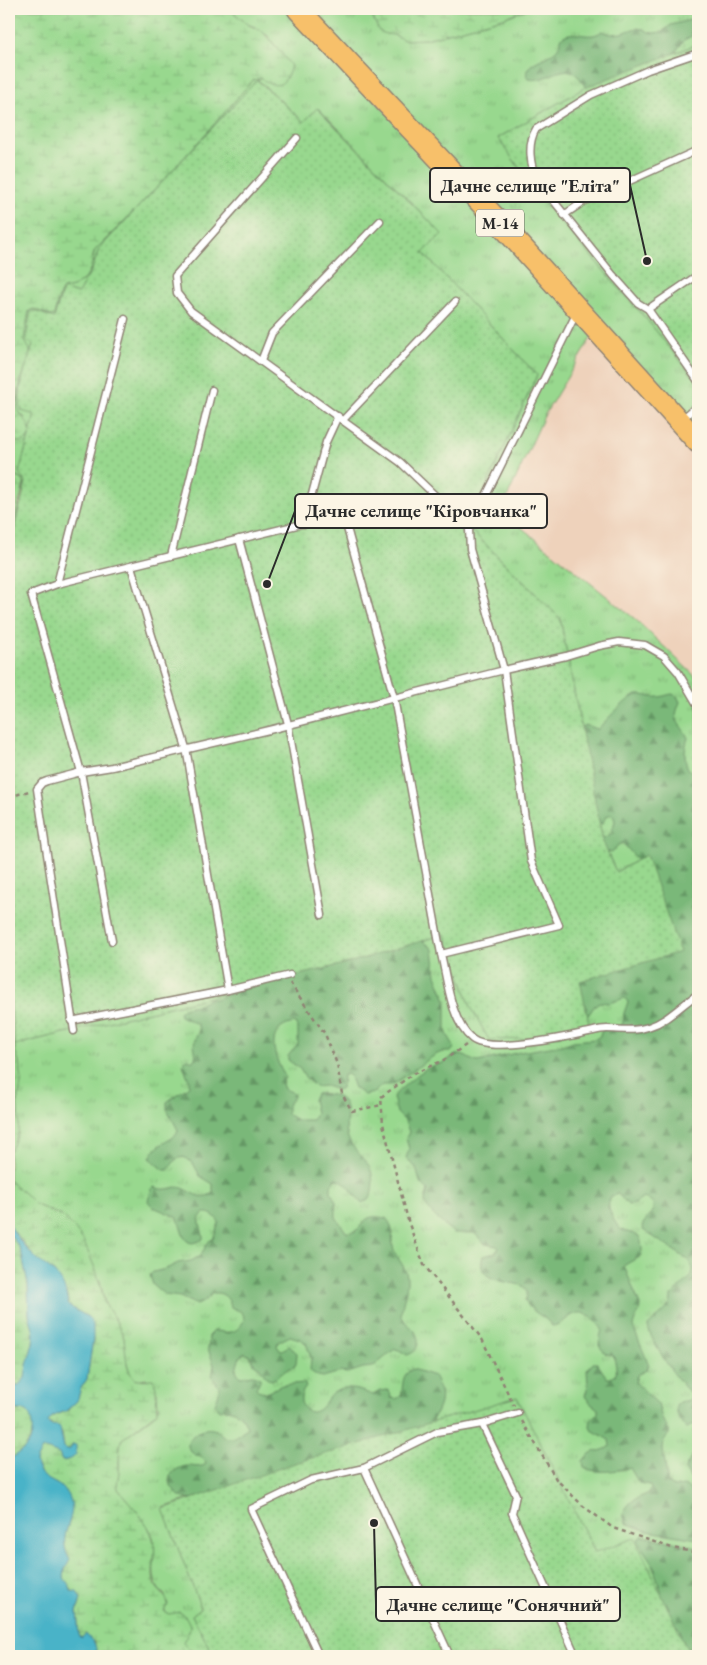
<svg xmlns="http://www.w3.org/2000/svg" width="707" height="1665" font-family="'EB Garamond',serif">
<defs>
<pattern id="grass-tufts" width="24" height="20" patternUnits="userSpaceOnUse" patternTransform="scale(1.25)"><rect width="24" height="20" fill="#98d88e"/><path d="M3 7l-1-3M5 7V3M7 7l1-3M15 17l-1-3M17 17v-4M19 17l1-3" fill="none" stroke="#83ba7b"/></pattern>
<pattern id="forest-firs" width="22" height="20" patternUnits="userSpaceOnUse" patternTransform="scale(1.25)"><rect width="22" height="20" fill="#7ab879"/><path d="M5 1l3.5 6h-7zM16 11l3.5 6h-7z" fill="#649663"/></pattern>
<pattern id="wetland-marsh" width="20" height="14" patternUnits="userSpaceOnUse" patternTransform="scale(1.25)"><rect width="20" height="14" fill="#98d88e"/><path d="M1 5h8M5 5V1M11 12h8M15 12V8" fill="none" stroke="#83ba7b"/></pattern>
<pattern id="garden-dots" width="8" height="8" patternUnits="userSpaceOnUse" patternTransform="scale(1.25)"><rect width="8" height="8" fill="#98d88e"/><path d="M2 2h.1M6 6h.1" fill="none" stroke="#83ba7b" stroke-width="1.8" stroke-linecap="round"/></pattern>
</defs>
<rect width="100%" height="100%" fill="#fcf5e5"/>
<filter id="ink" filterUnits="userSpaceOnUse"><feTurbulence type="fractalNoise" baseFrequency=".02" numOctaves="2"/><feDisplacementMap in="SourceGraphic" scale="10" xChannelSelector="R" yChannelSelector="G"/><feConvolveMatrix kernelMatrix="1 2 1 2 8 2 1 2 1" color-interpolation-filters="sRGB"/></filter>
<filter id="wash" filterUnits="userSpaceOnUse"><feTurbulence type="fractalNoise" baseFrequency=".0096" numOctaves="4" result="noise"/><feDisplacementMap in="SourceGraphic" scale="20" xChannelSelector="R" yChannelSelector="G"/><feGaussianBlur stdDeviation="1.12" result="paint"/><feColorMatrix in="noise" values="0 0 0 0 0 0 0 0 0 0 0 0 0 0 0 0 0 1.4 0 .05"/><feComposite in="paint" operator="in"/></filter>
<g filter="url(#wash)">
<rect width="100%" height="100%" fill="#f3dbbc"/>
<polygon fill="#eed2bb" points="593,335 698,451 698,679 635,619 501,511 545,414"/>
<g fill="url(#grass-tufts)" stroke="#62825c">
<path d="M215 9H290L593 335 545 414 501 511 635 619 698 679V1645L687 1650 595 1553 516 1398 295 1463 163 1508 201 1608 192 1615 214 1656H196L183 1642 169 1614 165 1613V1595C145 1581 159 1557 153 1537 148 1522 128 1502 118 1489 116 1482 119 1476 119 1469 119 1459 119 1451 121 1440L153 1416 158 1407 157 1392 146 1378 136 1380 130 1373 125 1357 124 1338 116 1321 105 1304 100 1281 62 1216 36 1205 24 1193 9 1181V1153L18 1134V1112L15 1047 9 1032V988L15 1045 348 963 445 934 471 1007 580 981 646 855 616 872 603 842 560 618 468 527 537 375 423 253 442 234 318 108 304 122 258 80 99 249 93 267 78 294 63 290 54 318 31 311 33 345 22 382 35 415 19 473 26 482 9 550C9 543 9 537 11 530 14 515 28 495 23 480L9 474V441L11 440 25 418 18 411V402L26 342 24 339 29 311 34 309 51 316 54 315 60 294 63 289 70 288 83 281 90 270 95 250 118 228 207 132 253 80 262 78 290 66 268 36 255 27 247 24 233 12H224Z"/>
<polygon points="307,9 369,9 379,31 386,34 395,35 404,40 426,39 503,18 527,9 698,9 698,44 586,87 498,138 542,200 648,321 698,382 698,430"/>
</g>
<g fill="url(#forest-firs)" stroke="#527252">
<path d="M694 19 698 20V26L694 35 684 40 677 50 668 58 586 89C568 51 553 84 528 79 518 58 562 61 561 38 573 27 589 42 602 31L611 34 622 33 636 28 644 29 649 32 654 33 662 32 671 25Z"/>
<path d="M672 694 677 696 680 702C671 723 680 721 688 738 684 750 684 758 688 769L693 772 698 770V1422L687 1428C680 1425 676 1413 676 1406L679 1402 690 1400 692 1395C680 1384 650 1342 648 1326 657 1316 672 1310 671 1296L692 1276 693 1268 687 1259 643 1230 642 1226C647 1216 665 1203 643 1198L635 1204 628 1205 617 1193 611 1197 608 1206C611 1214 616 1228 624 1231 630 1233 634 1233 640 1237 646 1262 638 1255 624 1266L640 1305C640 1313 634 1319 633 1327L649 1365 646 1370 637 1375 635 1382 658 1404 662 1419 669 1431V1434L664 1440 663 1450 668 1484 674 1487 686 1486C704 1501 698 1518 698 1539L647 1531 626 1523 623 1514C630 1499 636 1499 649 1493L651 1488 649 1485 639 1483 630 1468C616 1470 597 1475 584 1467L583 1461C594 1446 599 1455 610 1446L609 1440 592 1430 590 1426 591 1420 598 1413V1409L590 1403 585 1396 588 1385 587 1370 593 1363H597L607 1378H611L616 1374C617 1369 615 1359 612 1355L606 1354 599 1346C600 1325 608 1333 590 1317 575 1304 566 1325 552 1326 545 1315 530 1313 525 1300 529 1294 527 1289 521 1285 504 1281 475 1281 483 1256L495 1253 499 1248 497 1246 485 1244 474 1233H454C447 1228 426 1210 425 1202 425 1198 427 1194 428 1190L420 1182 416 1168 406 1158 409 1149 406 1138 409 1132 405 1121 397 1113 393 1097C395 1093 421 1071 426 1069 432 1065 439 1065 445 1062 450 1059 454 1054 459 1055 466 1055 471 1061 478 1062L520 1052 562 1045 573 1041 595 1039 599 1037 603 1028 620 1027C625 1021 623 1019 624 1013 625 1009 627 1006 628 1002L625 998 609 1003 600 1002 596 1004 584 1021 581 1031 522 1042 523 1036 565 1010 641 864 623 843 619 844 612 852 604 851 601 839 611 834 615 821 613 815C606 814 605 818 603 823L597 824 580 729 584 725 598 729C605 721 628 697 637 695 643 694 648 697 653 697 660 698 666 695 672 694Z"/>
<path d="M419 938 431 947 433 950 436 975 446 1000V1030C447 1037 453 1041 454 1048L451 1052H442L435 1055 392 1085H382L374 1093 364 1095 354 1088 350 1077 347 1074 343 1075 342 1087 338 1090 325 1086 315 1087 304 1076 300 1069 288 1060V1056L298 1044V1028L295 1023C269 1027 271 1047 280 1067 281 1071 284 1073 285 1077L282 1084 284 1089C289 1091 293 1091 294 1097L287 1105V1114L297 1120H312L316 1113 313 1100 316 1094C325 1093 336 1094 342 1100 351 1109 343 1125 348 1138 353 1150 363 1156 369 1166 374 1175 374 1191 369 1200L361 1203C354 1195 347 1179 335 1179L331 1185V1192L336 1202V1217L346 1232C362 1235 360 1218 373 1217 377 1216 382 1218 386 1218 395 1228 391 1236 393 1247 395 1257 403 1263 406 1272 410 1286 402 1301 401 1315 403 1318 405 1322 408 1325 410 1328 412 1327 414 1330 421 1340 419 1352 407 1355L399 1350 395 1349 373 1367 363 1368 348 1373 340 1372 323 1377 318 1376 310 1371 311 1358 306 1343 300 1339 290 1336 278 1342 277 1346 279 1349 282 1350 289 1346 297 1353 296 1364 294 1367 289 1368 276 1378 271 1380 265 1376 260 1368 254 1364 250 1356 245 1353 240 1356 236 1370 240 1377C248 1377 252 1372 260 1378V1381L256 1388 258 1390 266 1393 282 1385 304 1383 306 1387C304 1390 301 1393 301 1398 300 1405 307 1415 316 1411 321 1409 326 1401 329 1397 341 1383 359 1390 373 1395L380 1391 387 1390 390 1392 391 1398 396 1399 401 1396C404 1385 400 1375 413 1369L434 1376C446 1399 440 1406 429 1426L199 1498C180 1500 179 1498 169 1482L170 1475C188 1458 194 1472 206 1464 204 1455 193 1457 189 1449 187 1445 188 1441 191 1438 196 1431 207 1426 216 1430 224 1434 221 1439 233 1438L247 1428C243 1414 233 1407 219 1410L215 1404C220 1390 222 1390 212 1377L214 1365 208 1349 209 1336 214 1331C219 1331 226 1333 231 1332 238 1331 248 1320 242 1313 240 1310 235 1310 231 1307 229 1298 224 1292 213 1293L203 1302 197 1305 180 1297 165 1295 153 1285 150 1275 153 1272 166 1269 178 1263 191 1261 200 1256 209 1241 213 1239 219 1223C217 1217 210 1212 204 1213L199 1218 203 1236V1239C182 1252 183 1229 177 1217L153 1207 148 1201 151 1190 154 1187C158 1188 162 1190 166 1189 171 1189 174 1187 178 1187 193 1189 196 1203 213 1193V1184L200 1176 193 1163 184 1157 176 1159 168 1170H164L150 1158C158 1140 173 1143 178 1130L167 1109V1102L189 1086V1080L183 1065 184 1061 188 1059 193 1061C199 1054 192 1048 195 1040 197 1032 201 1032 197 1024L180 1016 179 1012C187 1003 199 1008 208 999H215L294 973Z"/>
<path d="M692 1456 698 1458V1490C694 1482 687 1476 685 1468Z"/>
<path d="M643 1536 698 1547V1646L685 1653 678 1638 681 1635C682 1628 676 1625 670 1623L661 1606V1590L651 1561 638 1542 639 1538Z"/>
</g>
<g fill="url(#wetland-marsh)" stroke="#62825c">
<path d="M9 9H215L223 12H233L247 24 262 31 280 51 291 66C288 75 284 88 272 84 268 83 265 82 262 78L253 80C203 137 153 194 99 246 93 251 93 256 92 263 89 278 77 288 63 289L60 294 54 315 51 316 34 309 29 311 24 339 30 350V355C25 371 15 391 18 408 20 418 34 424 29 436 25 445 16 441 9 441Z"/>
<polygon points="369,9 527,9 503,18 426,39 404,40 395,35 386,34 379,31"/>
<polygon points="9,474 23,480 24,484 9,541"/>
<polygon points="9,1032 19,1062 22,1080 17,1104 19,1121 18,1134 9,1153"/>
<path d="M9 1181 24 1193 36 1205 62 1216 75 1229 83 1240 97 1273 105 1304 116 1321 124 1338 127 1364 130 1373 136 1380 153 1379 156 1387 157 1412 121 1440C119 1451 119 1459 119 1469 119 1477 116 1482 118 1489 130 1504 152 1525 154 1544 156 1556 151 1571 154 1582 157 1592 167 1594 168 1605L164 1610 165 1612 169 1614 180 1612 186 1617 191 1627 183 1642 196 1656H95V1643L90 1640 86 1634 81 1638 79 1635 77 1612 80 1603C74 1594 69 1587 64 1578L65 1570 69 1561 63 1540 70 1520 57 1484C45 1480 38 1473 36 1461L41 1449H46L60 1454V1457L66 1461 72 1445 70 1449 66 1450 64 1447 62 1433 48 1422 53 1416 67 1411 77 1401 81 1388 87 1379 93 1339 88 1317 69 1306 66 1292 54 1272 37 1260 11 1228 9 1222Z"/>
<polygon points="9,1233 19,1247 22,1255 28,1284 29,1314 34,1333 33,1343 27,1365 25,1378 18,1386 9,1385"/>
<path d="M20 1410C39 1412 34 1436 25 1448 21 1453 14 1456 9 1459V1411Z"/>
</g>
<g fill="url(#garden-dots)" stroke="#62825c">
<polygon points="698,44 698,382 648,321 542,200 498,138 586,87"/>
<path d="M257 80 304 122 317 108 442 234 423 253 537 375 468 527 560 618 603 842 616 872 646 855 680 952 580 981 590 1027 528 1039 489 1040 471 1007 445 934 348 963 15 1045 9 988V550L26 482 19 473 35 415 22 411C15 391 27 365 33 345L26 340 31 310 54 318 63 289 78 294 93 267 99 249Z"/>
<polygon points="517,1397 595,1552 635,1538 687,1649 698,1645 698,1656 214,1656 192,1615 201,1608 163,1509 295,1463"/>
</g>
<path fill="#49b3c8" stroke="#3a6f7a" d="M9 1222C14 1235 26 1249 37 1259 45 1266 54 1270 60 1280 66 1287 66 1297 69 1306L88 1317 93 1325V1339L88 1372 87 1379 81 1388 77 1401 66 1411 53 1416 48 1422 50 1425 59 1426 60 1428 64 1447 66 1450 70 1449 73 1444 76 1445V1455L71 1459 62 1461 59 1454 46 1449H42L36 1461C38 1483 62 1480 69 1496 80 1519 54 1533 70 1560L65 1569 64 1578 70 1586 71 1591 77 1592 81 1599 77 1612 79 1635 81 1638 86 1634C92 1641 99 1646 95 1656H9V1459C14 1456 21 1453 25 1448 31 1441 33 1435 32 1426 31 1410 24 1408 9 1411V1385L18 1386 25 1378 27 1365 33 1343 34 1333 29 1314 28 1284 22 1255 19 1247 9 1233Z"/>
</g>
<g filter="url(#ink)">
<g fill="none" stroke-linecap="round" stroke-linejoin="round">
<g stroke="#8f8374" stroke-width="9">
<g id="service">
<path d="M698 53 648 70 591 95 536 129C527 144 530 165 537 180L613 275 638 303 648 309 698 381"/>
<polyline points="297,138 175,276 177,293 191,311 400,462 443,503 471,526"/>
<polyline points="564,215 583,202 698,150"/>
<polyline points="648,309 698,275"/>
<path d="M577 312 469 530 470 549 504 670 531 861 559 925 441 954C447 979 451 1022 472 1039 489 1053 562 1038 584 1033 591 1032 599 1029 607 1029 621 1029 634 1032 648 1027 668 1021 681 1005 698 994"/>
<polyline points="261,361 272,333 380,221"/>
<polyline points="343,420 455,302"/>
<polyline points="681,420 698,405"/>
<polyline points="304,524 326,442 338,416"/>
<polyline points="239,539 288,724 322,915"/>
<polyline points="171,556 212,390"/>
<polyline points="131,566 186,748 228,990"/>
<polyline points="57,584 125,319"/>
<polyline points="112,941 81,772 31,594 57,584 330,517 340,518 347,528 394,698 441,954"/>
<polyline points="71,1021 228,990 290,975"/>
<polyline points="74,1031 37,789 42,783 47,781 81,772 112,767 273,729 504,670 566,656 599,646 619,642 645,645 664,656 678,672 698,706"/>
<polyline points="482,1424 516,1495 512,1513 576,1656"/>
<polyline points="364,1468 450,1656"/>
<polyline points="319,1656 251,1509 311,1480 364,1468 437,1432 482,1424 518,1413"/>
<polyline points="695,1656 698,1655"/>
</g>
</g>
<g stroke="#8f8374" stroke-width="24">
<polyline id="trunk" points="298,9 500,223 698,442"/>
</g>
<g stroke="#8f8374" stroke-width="2.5" stroke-dasharray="4 4" stroke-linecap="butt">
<polyline points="9,797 29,791"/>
<polyline points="290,983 325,1034 337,1064 342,1094 352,1111 382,1105"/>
<polyline points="466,1045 444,1060 413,1074 381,1097 383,1124 409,1224 424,1265 482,1339 514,1406"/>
<polyline points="522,1421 556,1479 583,1506 613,1528 672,1548 698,1553"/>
</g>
<use href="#service" stroke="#fff" stroke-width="6"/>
<use href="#trunk" stroke="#f7c06b" stroke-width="21"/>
</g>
</g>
<g text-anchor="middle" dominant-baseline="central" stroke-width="4" stroke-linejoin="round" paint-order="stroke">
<rect fill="#fcf5e5" stroke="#6a6863" stroke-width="1" x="476" y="209.5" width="48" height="27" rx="4"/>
<g font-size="16" font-weight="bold" fill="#2b2b2b">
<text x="500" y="223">М-14</text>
</g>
</g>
<path fill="none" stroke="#2b2b2b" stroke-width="2" d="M647 261L630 185M267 584L295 511M374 1523L376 1604"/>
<g fill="#2b2b2b" stroke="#fcf5e5" stroke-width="2">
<circle cx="647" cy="261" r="5"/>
<circle cx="267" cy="584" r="5"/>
<circle cx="374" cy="1523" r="5"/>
</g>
<g fill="#fcf5e5" stroke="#2b2b2b" stroke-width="2">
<rect x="430" y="168" width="200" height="34" rx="5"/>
<rect x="295" y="494" width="252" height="34" rx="5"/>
<rect x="376" y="1587" width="244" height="34" rx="5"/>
</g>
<g font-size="19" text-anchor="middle" font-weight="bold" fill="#2b2b2b">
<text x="530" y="192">Дачне селище "Еліта"</text>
<text x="421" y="517">Дачне селище "Кіровчанка"</text>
<text x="498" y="1611">Дачне селище "Сонячний"</text>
</g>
<rect width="707" height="1665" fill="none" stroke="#fcf5e5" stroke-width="30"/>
</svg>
